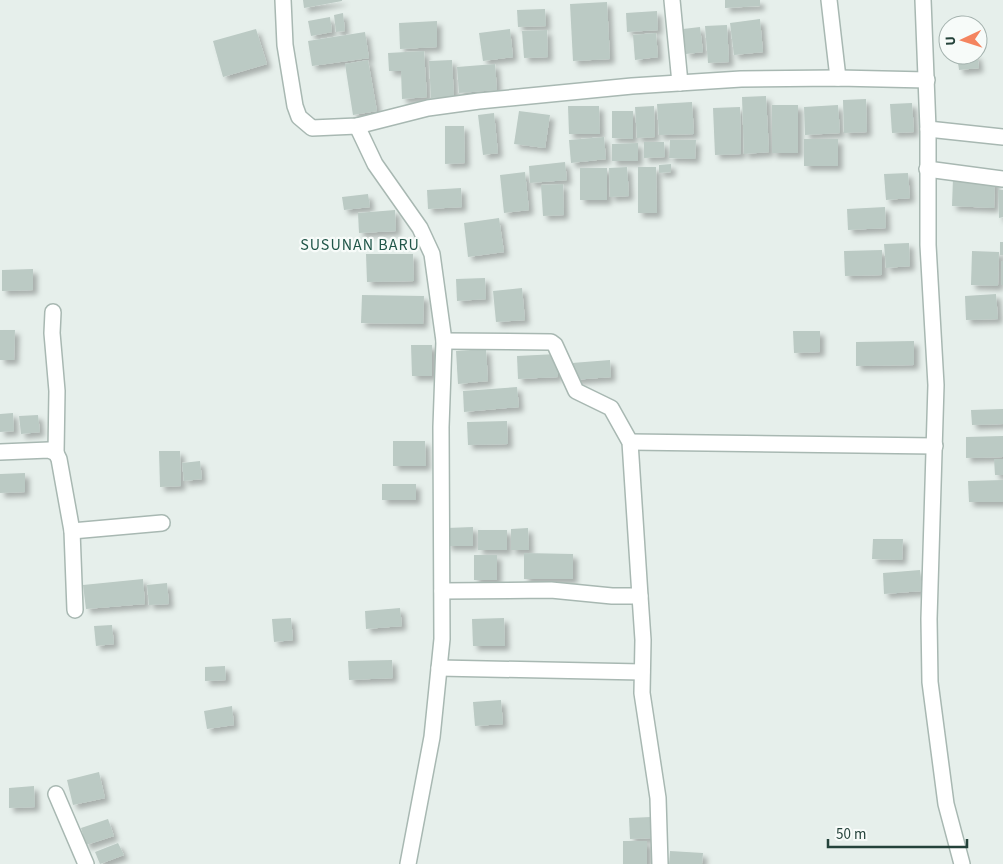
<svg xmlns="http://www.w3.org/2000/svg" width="1003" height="864" font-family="'Source Sans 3',sans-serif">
<defs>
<filter id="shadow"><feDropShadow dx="4.5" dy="4.5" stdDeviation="2.5" flood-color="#0004"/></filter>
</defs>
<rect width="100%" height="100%" fill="#e6efeb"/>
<g fill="#bbcac4" filter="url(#shadow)">
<polygon points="303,0 342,0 342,1 304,8"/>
<polygon points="725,0 760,0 760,6 725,8"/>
<polygon points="607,2 610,59 573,61 570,4"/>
<polygon points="545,9 546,26 518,27 517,10"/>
<polygon points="657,11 658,30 627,32 626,13"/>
<polygon points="343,13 345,31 336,32 334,15"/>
<polygon points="330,17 332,32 311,36 308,21"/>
<polygon points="760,19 763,52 734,55 730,23"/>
<polygon points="437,21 437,47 400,49 399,23"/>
<polygon points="727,25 729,62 708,63 705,26"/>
<polygon points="700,27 703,52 686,54 683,29"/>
<polygon points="256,29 267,64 223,77 213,41"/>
<polygon points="510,29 513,57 483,61 479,33"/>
<polygon points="547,30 548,57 524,58 522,31"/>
<polygon points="365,32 369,58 312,66 308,41"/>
<polygon points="656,33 658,57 635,60 633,35"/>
<polygon points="424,51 427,97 402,99 401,71 389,71 388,53"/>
<polygon points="957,55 977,55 979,68 959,70"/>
<polygon points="368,60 377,111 353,115 345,64"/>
<polygon points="452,60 454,97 431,98 429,61"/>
<polygon points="495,64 497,90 459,93 457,67"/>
<polygon points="766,96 769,152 744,154 742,97"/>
<polygon points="866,99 867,132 844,133 843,100"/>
<polygon points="692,102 694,134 659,135 657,104"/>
<polygon points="912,103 914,132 892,133 890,104"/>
<rect x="772" y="105" width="26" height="48"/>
<polygon points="838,105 840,133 805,135 804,107"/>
<polygon points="568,106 599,106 600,134 569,134"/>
<polygon points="654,106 655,137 637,138 635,107"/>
<polygon points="740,107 741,154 715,155 713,108"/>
<polygon points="519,111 550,115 545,148 514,144"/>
<polygon points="612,111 633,111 633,139 612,138"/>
<polygon points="494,113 498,153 483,155 478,115"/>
<polygon points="445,126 464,126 465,163 445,164"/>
<polygon points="604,137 606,159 571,163 569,140"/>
<rect x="804" y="139" width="34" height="27"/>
<polygon points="670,140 696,140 695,159 669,158"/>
<polygon points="644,142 664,142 665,157 644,158"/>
<polygon points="638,143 638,161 612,161 612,144"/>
<polygon points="565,162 567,180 530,183 529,166"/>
<polygon points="671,164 671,172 659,173 659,165"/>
<polygon points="627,167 629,196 610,197 609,168"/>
<polygon points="638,167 656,167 657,213 638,213"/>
<rect x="580" y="168" width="27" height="32"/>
<polygon points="525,172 529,210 504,213 500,175"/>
<polygon points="908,173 910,198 886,200 884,174"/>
<polygon points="953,178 995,179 994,208 952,206"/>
<polygon points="563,184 564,215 543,216 541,185"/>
<polygon points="461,188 462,207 428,209 427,190"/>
<polygon points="998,190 1003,190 1003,217 999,218"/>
<polygon points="368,194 370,207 344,210 342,197"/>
<polygon points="885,207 886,228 848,230 847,209"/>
<polygon points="395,210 396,231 359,233 358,213"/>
<polygon points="499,218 504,252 468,257 464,223"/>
<rect x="1000" y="242" width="3" height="13"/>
<polygon points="909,243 910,266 886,268 884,244"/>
<polygon points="882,250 882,275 845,276 844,251"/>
<polygon points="972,251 999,252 998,286 971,285"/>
<polygon points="366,254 413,254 414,281 367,282"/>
<rect x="1001" y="261" width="2" height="24"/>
<polygon points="33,269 33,290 2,291 2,270"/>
<polygon points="485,278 486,299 457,301 456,279"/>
<polygon points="522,288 525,320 496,322 493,291"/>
<polygon points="996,294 998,319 966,320 965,296"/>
<polygon points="362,295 424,296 423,324 361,323"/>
<polygon points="0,330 15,330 14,360 0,360"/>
<polygon points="793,331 820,331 820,352 794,353"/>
<polygon points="914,341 914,365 856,366 856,342"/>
<polygon points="411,345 432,345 432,376 412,376"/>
<polygon points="486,349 488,381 458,384 456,351"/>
<polygon points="557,354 558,377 518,379 517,356"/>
<polygon points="610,360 611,377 573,380 572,363"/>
<polygon points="517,387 519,407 464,412 463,391"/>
<polygon points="1003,409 1003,424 972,425 971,410"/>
<polygon points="13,413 14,431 0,432 0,414"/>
<polygon points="38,415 40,432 21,434 19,416"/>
<polygon points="507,421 508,444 468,445 467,422"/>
<polygon points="1003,436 1003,457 966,458 966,437"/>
<polygon points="393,441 425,441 426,466 393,466"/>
<polygon points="159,451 180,451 181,486 160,487"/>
<polygon points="994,459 1003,459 1003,475 995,475"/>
<polygon points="200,461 202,479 184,481 182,463"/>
<polygon points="25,473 25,492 0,493 0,474"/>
<polygon points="1003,480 1003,502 969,502 968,481"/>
<rect x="382" y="484" width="34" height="16"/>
<polygon points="473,527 473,546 447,546 447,528"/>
<polygon points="528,528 529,550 511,550 511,529"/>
<rect x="478" y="530" width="29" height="20"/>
<polygon points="873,539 903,539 902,560 872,559"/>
<polygon points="524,553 573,554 573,579 524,579"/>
<rect x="474" y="555" width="23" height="25"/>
<polygon points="920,570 922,591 884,594 883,573"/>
<polygon points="143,579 145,604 86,609 83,585"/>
<polygon points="167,583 169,604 149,605 147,585"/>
<polygon points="400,608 402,626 366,629 365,611"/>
<polygon points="291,618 293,640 274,642 272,619"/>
<polygon points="504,618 505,646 473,646 472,619"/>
<polygon points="112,625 114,644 96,646 94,626"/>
<polygon points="392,660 393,678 349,680 348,661"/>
<polygon points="225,666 226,680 205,681 205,667"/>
<polygon points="501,700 503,724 475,726 473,702"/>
<polygon points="232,706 234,725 207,729 204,711"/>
<polygon points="99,772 105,798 73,805 67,780"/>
<polygon points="34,786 35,807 9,808 9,788"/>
<polygon points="651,817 652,838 630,839 629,818"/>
<polygon points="108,819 114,836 86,845 81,828"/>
<rect x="623" y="841" width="24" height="23"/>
<polygon points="118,843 124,855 100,864 95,852"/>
<polygon points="670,851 703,853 702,864 669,864"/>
</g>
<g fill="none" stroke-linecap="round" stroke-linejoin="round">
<g stroke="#a8b8b2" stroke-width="18">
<g id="minor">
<polyline points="283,0 285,45 295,106 299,117 312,128 357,126 428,108 479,101 632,86 741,79 838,78 927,80"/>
<polyline points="672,0 680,83"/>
<polyline points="829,0 838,78"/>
<polyline points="923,0 928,129 928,245 936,385 929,619 930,682 946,804 962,864"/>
<polyline points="357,126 375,164 420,228 432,254 444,341 441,427 442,639 432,737 408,864"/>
<polyline points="928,129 1003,137"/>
<polyline points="927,169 1003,179"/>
<polyline points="53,312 52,333 57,391 56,453"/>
<polyline points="444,341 551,342 555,345 576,391 611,408 630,442 640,596"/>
<polyline points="630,442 935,446"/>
<polyline points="0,452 49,450 56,453 59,459 72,531 75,610"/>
<polyline points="72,531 162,523"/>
<polyline points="442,591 551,590 612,596 640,596 643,640 642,693 658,798 660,864"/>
<polyline points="439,668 642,672"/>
<polyline points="56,794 86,864"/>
</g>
</g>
<use href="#minor" stroke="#fff" stroke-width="15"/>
</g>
<g text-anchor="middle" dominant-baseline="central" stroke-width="4.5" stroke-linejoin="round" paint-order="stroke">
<g font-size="16" letter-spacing="1" fill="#1f5548" stroke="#f7fbf9">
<text x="360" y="245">SUSUNAN BARU</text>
</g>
</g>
<g transform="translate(963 40) rotate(266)"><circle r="24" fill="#f7fbf9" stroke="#a3b1ad"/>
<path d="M0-4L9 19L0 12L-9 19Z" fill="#f4845f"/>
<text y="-8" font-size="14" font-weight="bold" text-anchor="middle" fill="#24423a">U</text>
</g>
<path d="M828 839v8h139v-8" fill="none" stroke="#24423a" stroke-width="2.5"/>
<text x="836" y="839" font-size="15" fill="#24423a" stroke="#f7fbf9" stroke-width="4" paint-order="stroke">50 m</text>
</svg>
